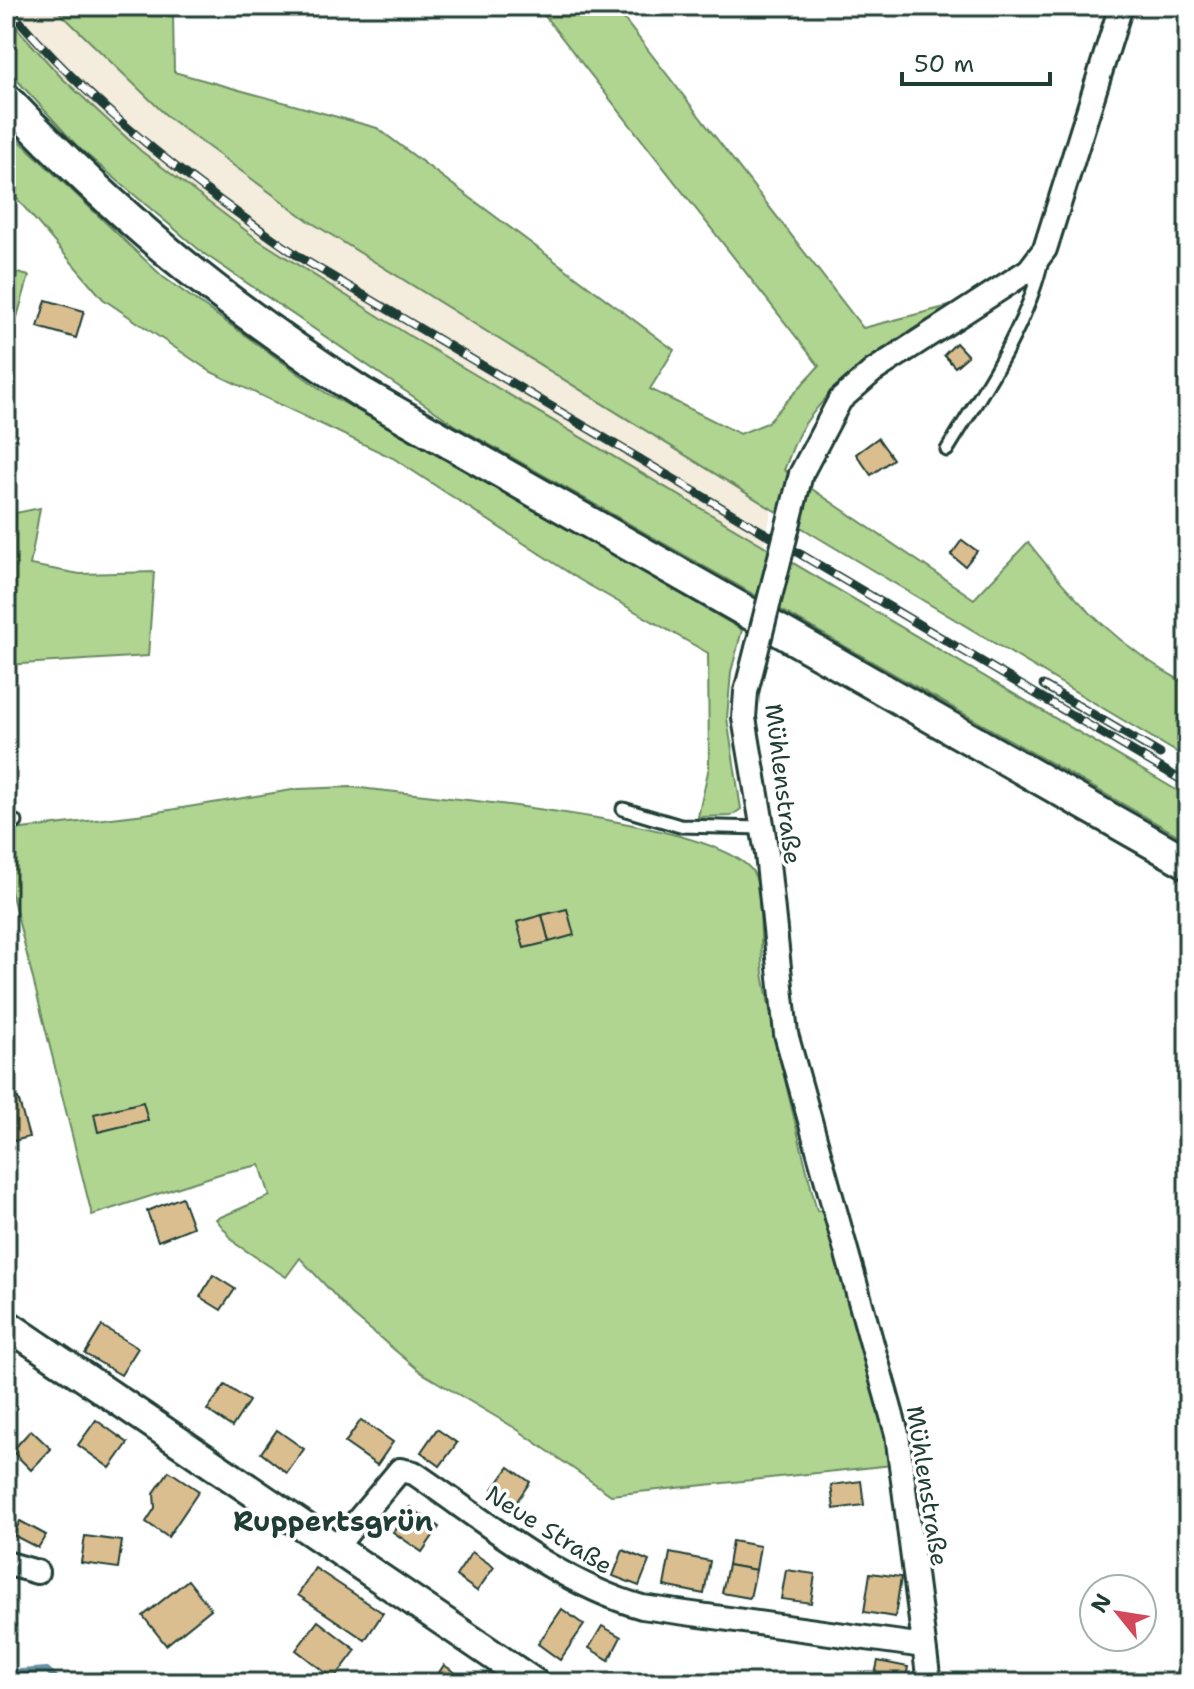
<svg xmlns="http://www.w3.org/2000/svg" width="1194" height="1689" font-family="'Shantell Sans',sans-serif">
<rect width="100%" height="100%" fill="#fff"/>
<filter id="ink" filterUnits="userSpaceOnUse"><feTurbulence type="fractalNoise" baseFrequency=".0125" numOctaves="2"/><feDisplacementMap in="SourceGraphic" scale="16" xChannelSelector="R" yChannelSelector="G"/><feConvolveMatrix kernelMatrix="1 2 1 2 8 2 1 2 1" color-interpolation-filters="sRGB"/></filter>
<g filter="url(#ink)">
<polygon fill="#f4ecdd" points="6,6 53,6 169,118 309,221 772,509 764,545 410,336 257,239 141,151 61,77 6,16"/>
<g fill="#b0d591" stroke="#688962" stroke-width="2">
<path d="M53 6H155L173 12 174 72 377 128 674 350 650 389 740 434 767 423 819 366 537 6H614L863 328 953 305C897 337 842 371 804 425 795 438 790 456 784 470L974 599 1028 542C1076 603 1119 647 1188 685V759L812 534 309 221 169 118Z"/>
<polygon points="6,16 61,77 141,151 257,239 410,336 1188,797 1188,841 455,425 203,253 79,148 6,68"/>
<polygon points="6,128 163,277 326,393 550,517 742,630 731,672 727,718 741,809 731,816 698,817 709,767 708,653 580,580 393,458 211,372 103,299 6,186"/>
<polygon points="6,270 29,276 6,355"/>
<polygon points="40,508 30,565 80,574 154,572 148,656 6,665 6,515"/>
<path d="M351 787C415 795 733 820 755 876 763 897 759 953 764 979 778 1057 798 1134 817 1211L843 1206 892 1465 611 1495 515 1428 422 1373 353 1315 300 1258 286 1277 236 1244 216 1219 270 1196 260 1165 226 1172 92 1215 6 871V831L145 814 298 789Z"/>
</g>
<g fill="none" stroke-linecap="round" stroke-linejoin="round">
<polyline stroke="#6692a7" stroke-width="6" points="6,1673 47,1670 61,1683"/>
</g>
<g fill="#dabe8f" stroke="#1f3d34" stroke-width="2">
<polygon points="46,300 84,311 76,338 38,327"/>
<polygon points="956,343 968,356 955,367 944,355"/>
<polygon points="878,438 893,459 871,475 856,454"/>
<polygon points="962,540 977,551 965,566 951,555"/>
<polygon points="567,909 574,935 549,942 542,915"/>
<polygon points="542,915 549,942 524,948 517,922"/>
<polygon points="6,998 16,1041 6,1043"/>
<polygon points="18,1098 29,1137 6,1143 6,1101"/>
<polygon points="143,1102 148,1120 98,1132 94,1114"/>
<polygon points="182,1197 193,1227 158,1241 147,1211"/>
<polygon points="213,1275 235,1289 221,1310 200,1297"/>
<polygon points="102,1326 138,1348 121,1375 85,1354"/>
<polygon points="225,1385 249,1401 232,1427 207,1410"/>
<polygon points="96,1420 128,1443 110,1468 78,1445"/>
<polygon points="361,1420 393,1442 377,1465 345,1443"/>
<polygon points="437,1429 457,1443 440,1466 421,1452"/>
<polygon points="31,1430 51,1449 31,1470 12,1451"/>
<polygon points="277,1430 304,1449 287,1473 261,1453"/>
<polygon points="509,1467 530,1482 515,1504 493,1489"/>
<polygon points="169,1471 199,1491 168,1537 146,1522 155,1508 154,1493"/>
<polygon points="861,1481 864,1505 834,1509 831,1485"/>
<polygon points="410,1507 439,1527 422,1552 393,1532"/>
<polygon points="20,1521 46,1535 38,1548 13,1535"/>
<polygon points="85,1536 122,1541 118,1568 81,1563"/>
<polygon points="732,1541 760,1546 756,1570 728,1565"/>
<polygon points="623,1550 649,1561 639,1586 613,1576"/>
<polygon points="472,1552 494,1567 477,1591 456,1576"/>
<polygon points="670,1553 710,1561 704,1594 664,1586"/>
<polygon points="728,1565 756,1570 750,1598 722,1593"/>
<polygon points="315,1568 383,1613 365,1640 298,1595"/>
<polygon points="786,1570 815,1574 811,1603 781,1599"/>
<polygon points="870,1573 901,1577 895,1617 864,1612"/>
<polygon points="188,1580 211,1609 166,1645 143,1616"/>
<polygon points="562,1609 584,1625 560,1660 538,1644"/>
<polygon points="318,1621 356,1650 334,1679 296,1650"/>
<polygon points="602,1626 621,1637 609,1660 589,1648"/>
<polygon points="878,1661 908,1667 905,1683 873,1683"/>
<polygon points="444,1665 470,1683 432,1683"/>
</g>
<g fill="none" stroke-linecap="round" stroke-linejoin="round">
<g stroke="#1f3d34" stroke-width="17">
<g id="service">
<path d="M947 450C983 391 1024 332 1041 265"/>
<polyline points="623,809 680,826 762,828"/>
<polyline points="6,823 16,822"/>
</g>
</g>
<g stroke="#1f3d34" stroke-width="28">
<g id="minor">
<polyline points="801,474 840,400 873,371 1029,270 1045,249 1121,6"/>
<polyline points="746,692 744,718 767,854 786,1034 897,1434 929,1683"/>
<path d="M334 1549 400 1470 414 1473C486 1522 558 1583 642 1607L924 1646"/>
<polyline points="6,1563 37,1572"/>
</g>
</g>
<g stroke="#1f3d34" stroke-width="34">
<polyline id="tertiary" points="6,1324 534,1683"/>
</g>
<g stroke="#1f3d34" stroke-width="36">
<path id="secondary" d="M6 99C119 218 224 304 362 393L1188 863"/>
</g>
<use href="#service" stroke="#fff" stroke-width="11"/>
<use href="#minor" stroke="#fff" stroke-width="22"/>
<use href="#tertiary" stroke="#fff" stroke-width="28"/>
<use href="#secondary" stroke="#fff" stroke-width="30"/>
<g stroke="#1f3d34" stroke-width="9">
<g id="rail">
<path d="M7 6C90 107 194 184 301 258L1188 784"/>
<polyline points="1043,685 1160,754"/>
</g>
</g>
<use href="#rail" stroke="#fff" stroke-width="6" stroke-dasharray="18" stroke-linecap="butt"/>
<g stroke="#1f3d34" stroke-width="28" stroke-linecap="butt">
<polyline id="minor-bridge" points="746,692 801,474"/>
</g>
<use href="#minor-bridge" stroke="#fff" stroke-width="22"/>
</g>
</g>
<g text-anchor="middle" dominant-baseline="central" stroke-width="7" stroke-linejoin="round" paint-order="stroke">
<g font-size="24" fill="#1f3d34" stroke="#fff">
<text transform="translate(783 784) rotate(83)">Mühlenstraße</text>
<text transform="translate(927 1486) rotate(81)">Mühlenstraße</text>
<text transform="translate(549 1530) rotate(32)">Neue Straße</text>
</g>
<g font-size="28" font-weight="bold" fill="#1f3d34" stroke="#fff">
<text x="333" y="1521">Ruppertsgrün</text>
</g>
</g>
<rect width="1194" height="1689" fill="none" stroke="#fff" stroke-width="32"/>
<rect x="16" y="16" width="1162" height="1657" fill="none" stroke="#1f3d34" stroke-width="3" filter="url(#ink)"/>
<g transform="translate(1118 1613) rotate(300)"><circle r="38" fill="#ffffff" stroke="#a5b1ae" stroke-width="2"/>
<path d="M0-6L14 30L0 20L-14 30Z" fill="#d1495b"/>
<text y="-12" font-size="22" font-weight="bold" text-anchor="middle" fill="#1f3d34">N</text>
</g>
<path d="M902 72v12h148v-12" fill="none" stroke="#1f3d34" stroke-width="4"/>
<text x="914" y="72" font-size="24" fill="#1f3d34" stroke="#ffffff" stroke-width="6" paint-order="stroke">50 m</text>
</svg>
